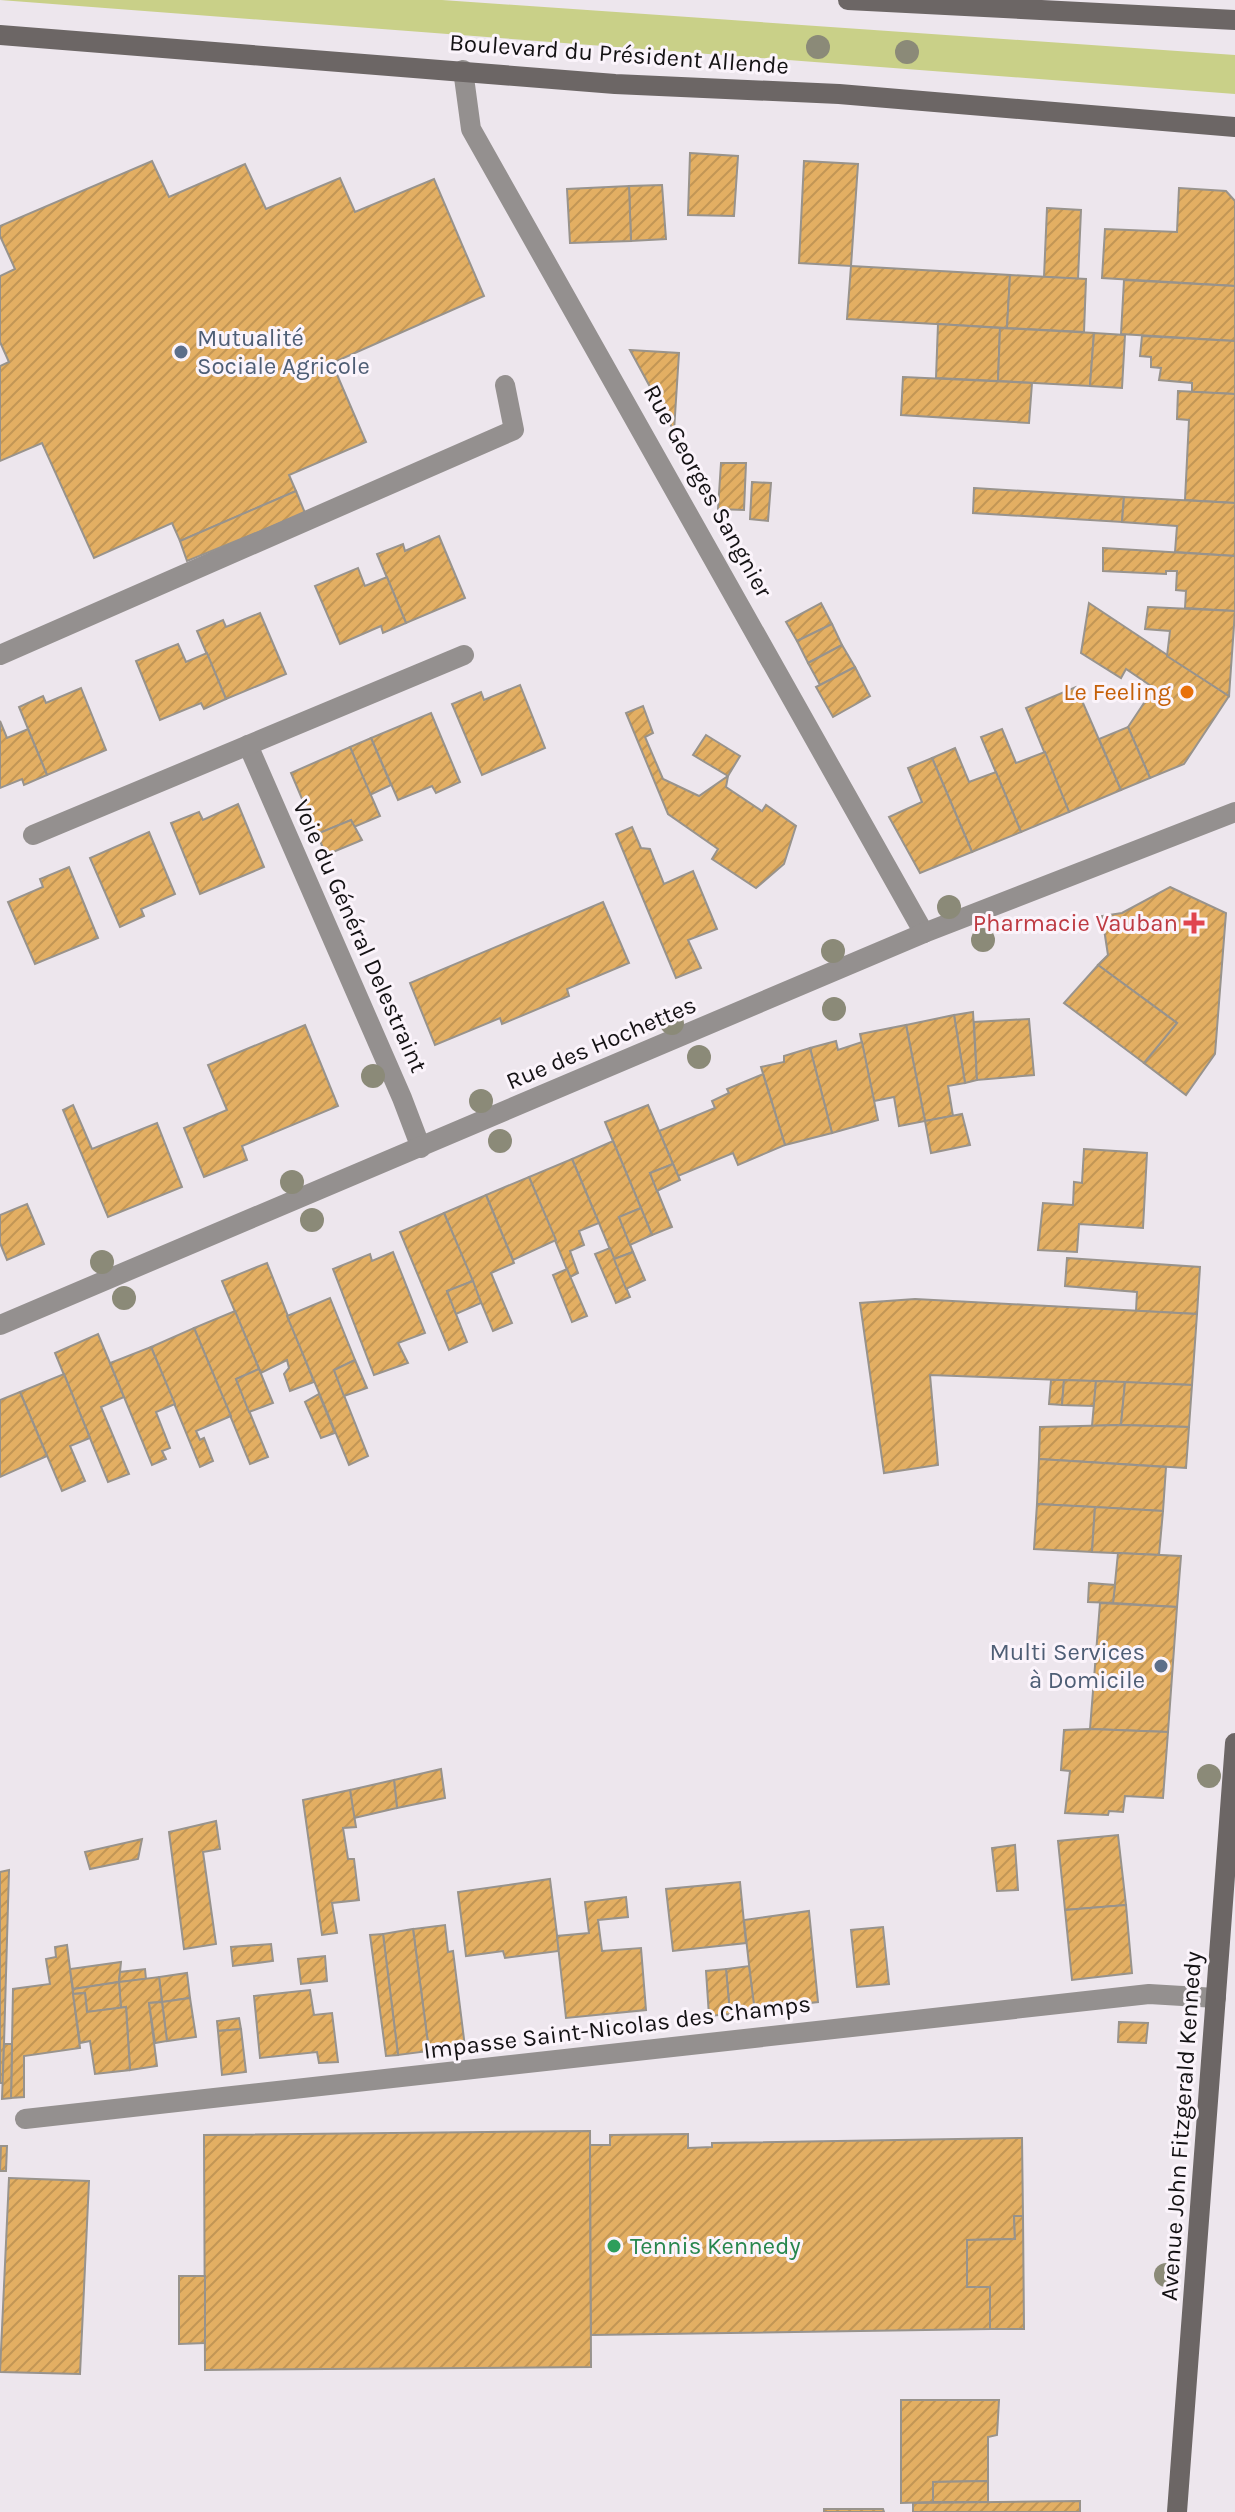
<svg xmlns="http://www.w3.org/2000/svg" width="1235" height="2512" font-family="Karla,sans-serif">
<defs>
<pattern id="building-hatch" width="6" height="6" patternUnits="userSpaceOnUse" patternTransform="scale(2)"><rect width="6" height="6" fill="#e3af63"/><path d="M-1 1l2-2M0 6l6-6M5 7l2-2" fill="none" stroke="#c29655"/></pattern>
</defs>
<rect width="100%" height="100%" fill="#ede6ed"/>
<polygon fill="#c9d088" points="0,0 442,0 1235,55 1235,94"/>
<g fill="url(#building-hatch)" stroke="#98938c" stroke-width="2">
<polygon points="690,153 738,156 734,216 688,215"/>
<polygon points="152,161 169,197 245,164 266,209 340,178 355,212 434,179 484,296 332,363 366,442 289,475 296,491 180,541 172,523 94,558 42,443 0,461 0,366 9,362 0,342 0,276 15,269 0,236 0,226"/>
<polygon points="804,161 858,164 851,266 799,263"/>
<polygon points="662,185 666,239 631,241 629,186"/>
<polygon points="629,186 631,241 570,243 567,189"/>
<polygon points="1179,188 1226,191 1235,201 1235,286 1102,278 1105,229 1177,232"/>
<polygon points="1047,208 1081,210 1078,279 1044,277"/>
<polygon points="851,266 1010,275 1007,328 847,319"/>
<polygon points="1010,275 1086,279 1084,332 1007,328"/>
<polygon points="1124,280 1235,286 1235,341 1121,334"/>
<polygon points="938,324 1000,328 998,381 936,378"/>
<polygon points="1000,328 1094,333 1090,386 998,381"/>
<polygon points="1094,333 1125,335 1122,388 1090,386"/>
<polygon points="1142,336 1235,341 1235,394 1192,392 1192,383 1159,380 1161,368 1151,367 1151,357 1140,356"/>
<polygon points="630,350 679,353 674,431"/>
<polygon points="903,377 1032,383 1029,423 901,415"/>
<polygon points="1178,391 1235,394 1235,503 1185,500 1189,420 1177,419"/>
<polygon points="721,463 746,463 744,510 718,509"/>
<polygon points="752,482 771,483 768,521 750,519"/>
<polygon points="974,488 1124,497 1122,522 973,513"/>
<polygon points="296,491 305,513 187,561 180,541"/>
<polygon points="1124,497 1235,503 1235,556 1175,552 1177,526 1122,522"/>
<polygon points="439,536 465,598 406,623 377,554 403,544 405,551"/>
<polygon points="1103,548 1235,556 1235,611 1185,608 1186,591 1176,590 1177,571 1166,571 1166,574 1103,571"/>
<polygon points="358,568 365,586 387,577 406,623 383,633 381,626 340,644 315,586"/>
<polygon points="821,603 832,624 797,641 786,622"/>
<polygon points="1089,603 1229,696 1184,764 1150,778 1128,727 1154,688 1126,669 1121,678 1081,653"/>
<polygon points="1148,607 1235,611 1229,696 1167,656 1170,631 1145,629"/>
<polygon points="260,613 286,674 226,699 197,631 223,620 226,627"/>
<polygon points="832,624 842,645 808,663 797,641"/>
<polygon points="178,644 186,662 207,653 226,699 204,709 201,703 160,720 136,661"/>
<polygon points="842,645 855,667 820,685 808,663"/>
<polygon points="855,667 870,696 833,717 816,687"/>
<polygon points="520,685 545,748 482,775 452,704 481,692 484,700"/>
<polygon points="1076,687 1121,790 1069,812 1026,708"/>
<polygon points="81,688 106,750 47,775 19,707 43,696 46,703"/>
<polygon points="643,706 653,733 645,737 663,779 699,796 728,776 726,787 762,811 766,805 796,826 784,864 756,888 712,859 718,849 668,814 626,713"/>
<polygon points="431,713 460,782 436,793 432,786 398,800 371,738"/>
<polygon points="0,721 7,738 28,729 47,775 24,785 22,779 0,788"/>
<polygon points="1128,727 1150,778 1121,790 1099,739"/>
<polygon points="1002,729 1016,763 1045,752 1069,812 1021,832 981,737"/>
<polygon points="706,735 740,756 728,776 693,755"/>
<polygon points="371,738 391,785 370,795 350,747"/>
<polygon points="350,747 380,816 354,827 351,820 317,834 291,773"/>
<polygon points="955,748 969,782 996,772 1021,832 972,852 932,758"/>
<polygon points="932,758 972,852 920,873 889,817 922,802 908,768"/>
<polygon points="238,804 264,867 200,894 171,823 199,812 203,820"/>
<polygon points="351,820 362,840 326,855 317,834"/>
<polygon points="632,827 641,848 650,849 664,884 693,871 717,929 688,940 701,968 676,978 616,834"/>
<polygon points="149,832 175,894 141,909 144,916 120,927 90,858"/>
<polygon points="69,867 98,938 35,964 8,902 43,887 40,879"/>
<polygon points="1170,887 1226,913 1215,1054 1186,1095 1144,1063 1177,1023 1098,965 1108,955 1102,916 1122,913"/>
<polygon points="603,902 629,963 567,989 569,996 502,1024 500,1018 435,1045 410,983"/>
<polygon points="1098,965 1177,1023 1144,1063 1064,1003"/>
<polygon points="973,1012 977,1080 965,1083 954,1015"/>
<polygon points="954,1015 965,1083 948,1086 953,1116 925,1121 906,1025"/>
<polygon points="1029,1019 1034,1075 977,1080 974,1022"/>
<polygon points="305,1025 338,1106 242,1146 247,1160 204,1177 184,1128 227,1110 208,1065"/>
<polygon points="906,1025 925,1121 899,1126 894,1097 874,1101 860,1034"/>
<polygon points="836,1041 838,1050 862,1042 878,1120 832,1133 810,1048"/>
<polygon points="810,1048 832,1133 785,1145 761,1067 784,1062 784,1056"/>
<polygon points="763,1074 785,1145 738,1165 733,1153 678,1176 659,1131 715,1108 712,1101 729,1093 727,1089"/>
<polygon points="73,1105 92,1149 157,1123 182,1187 108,1217 63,1110"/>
<polygon points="648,1105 673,1164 650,1173 672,1227 652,1235 605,1122"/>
<polygon points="962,1114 970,1145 931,1153 925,1121"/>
<polygon points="613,1141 641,1208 619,1217 633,1252 614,1259 572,1159"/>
<polygon points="1084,1149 1147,1153 1143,1228 1079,1224 1077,1252 1038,1250 1043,1203 1073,1205 1074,1182 1082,1183"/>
<polygon points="572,1159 599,1223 579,1231 584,1245 570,1251 578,1273 570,1277 529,1177"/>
<polygon points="673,1164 680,1180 657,1191 650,1173"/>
<polygon points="529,1177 556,1240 513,1260 486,1195"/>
<polygon points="486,1195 514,1263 491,1273 512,1323 493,1331 444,1213"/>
<polygon points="27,1204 44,1244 7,1260 0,1243 0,1215"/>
<polygon points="641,1208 652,1235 630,1245 619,1217"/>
<polygon points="444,1213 473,1281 447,1291 467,1342 449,1350 400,1232"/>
<polygon points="610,1248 630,1297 616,1303 595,1254"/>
<polygon points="393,1252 425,1333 398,1343 408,1363 374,1375 333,1269 370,1254 372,1261"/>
<polygon points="633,1252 645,1280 626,1289 614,1259"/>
<polygon points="1067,1258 1200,1267 1197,1314 1136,1311 1137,1292 1065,1286"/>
<polygon points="267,1263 314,1382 290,1391 284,1374 289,1368 287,1360 261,1373 222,1281"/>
<polygon points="567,1269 587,1316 572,1322 553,1275"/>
<polygon points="473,1281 481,1303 456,1314 447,1291"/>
<polygon points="330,1298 355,1360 334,1370 368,1456 349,1465 287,1316"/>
<polygon points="915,1299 1197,1314 1192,1385 930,1375 938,1465 884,1473 860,1303"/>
<polygon points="235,1311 259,1369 236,1379 268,1457 250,1464 194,1328"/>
<polygon points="194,1328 231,1416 196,1431 200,1440 204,1438 213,1461 200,1467 151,1347"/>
<polygon points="98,1334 124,1397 101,1407 129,1474 108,1482 55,1353"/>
<polygon points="151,1347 175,1404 156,1412 170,1448 162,1451 166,1459 152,1465 110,1363"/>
<polygon points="355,1360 367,1388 344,1396 334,1370"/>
<polygon points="259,1369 273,1403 249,1412 236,1379"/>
<polygon points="64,1374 90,1438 70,1446 85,1481 62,1491 20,1392"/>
<polygon points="1051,1380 1064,1380 1062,1405 1049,1404"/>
<polygon points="1064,1380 1096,1381 1094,1406 1062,1405"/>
<polygon points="1096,1381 1125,1382 1121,1425 1092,1426"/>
<polygon points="1125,1382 1192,1385 1189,1427 1121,1425"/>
<polygon points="20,1392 47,1456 0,1477 0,1400"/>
<polygon points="319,1394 335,1433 321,1438 305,1402"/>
<polygon points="1121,1425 1189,1427 1186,1468 1039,1459 1040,1427"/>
<polygon points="1039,1459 1166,1467 1163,1511 1037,1504"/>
<polygon points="1037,1504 1095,1507 1092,1552 1034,1549"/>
<polygon points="1095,1507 1163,1511 1159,1555 1092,1552"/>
<polygon points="1118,1553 1181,1556 1177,1607 1113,1603"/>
<polygon points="1089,1583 1115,1585 1113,1603 1088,1602"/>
<polygon points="1100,1603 1177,1607 1168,1732 1090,1729"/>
<polygon points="1090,1729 1168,1732 1163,1798 1125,1796 1123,1812 1109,1811 1108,1815 1065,1813 1070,1771 1061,1770 1064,1730"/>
<polygon points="441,1769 445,1798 397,1808 394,1780"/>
<polygon points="394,1780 397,1808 354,1818 350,1790"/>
<polygon points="350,1790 356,1827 343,1828 348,1859 354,1859 359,1900 332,1903 337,1933 322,1935 303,1800"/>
<polygon points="216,1821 220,1849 203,1852 216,1944 184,1949 169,1832"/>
<polygon points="1118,1835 1126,1905 1065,1910 1058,1841"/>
<polygon points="142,1839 138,1859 90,1869 85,1852"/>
<polygon points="1015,1845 1018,1890 997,1891 992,1848"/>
<polygon points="9,1870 4,2044 3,2083 0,2083 0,1872"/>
<polygon points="550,1879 559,1951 505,1958 503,1951 466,1956 458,1892"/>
<polygon points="740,1882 746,1943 673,1951 666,1889"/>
<polygon points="626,1897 628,1917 598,1920 602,1951 641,1948 646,2010 566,2018 557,1936 589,1933 585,1902"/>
<polygon points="1126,1905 1132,1973 1072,1980 1065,1910"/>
<polygon points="809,1911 818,2002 754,2009 744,1920"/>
<polygon points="445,1925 448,1952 453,1951 465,2047 429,2051 413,1929"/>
<polygon points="883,1927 889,1984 857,1987 851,1930"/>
<polygon points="413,1929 429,2051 398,2055 383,1934"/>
<polygon points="383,1934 398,2055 386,2056 370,1935"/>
<polygon points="271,1944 273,1961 233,1966 231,1947"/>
<polygon points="67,1945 80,2048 24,2056 24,2097 11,2098 13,1989 50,1984 46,1959 56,1957 55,1947"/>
<polygon points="325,1956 327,1981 301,1984 298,1959"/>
<polygon points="121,1962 119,1982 73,1989 70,1969"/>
<polygon points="749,1966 755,2012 730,2014 726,1969"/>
<polygon points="145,1969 146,1979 119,1982 120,1972"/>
<polygon points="726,1969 730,2014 709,2016 706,1971"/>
<polygon points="187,1973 190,1998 162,2002 159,1977"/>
<polygon points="159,1977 162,2002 149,2003 157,2066 130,2070 126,2007 121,2008 119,1982"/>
<polygon points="119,1982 121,2008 87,2012 85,1993 73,1994 73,1989"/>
<polygon points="310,1990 314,2015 332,2013 338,2062 319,2063 317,2052 260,2058 254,1996"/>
<polygon points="85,1993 87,2012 126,2007 130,2070 95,2074 90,2041 80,2043 73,1994"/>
<polygon points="190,1998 196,2037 167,2041 162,2002"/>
<polygon points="162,2002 167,2041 155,2043 149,2003"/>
<polygon points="239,2018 241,2029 218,2031 217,2021"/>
<polygon points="1119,2022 1148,2023 1146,2043 1118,2042"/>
<polygon points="241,2029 246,2072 222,2075 218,2031"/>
<polygon points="4,2044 12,2044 11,2098 2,2099"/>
<polygon points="590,2131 591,2367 205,2370 204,2135"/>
<polygon points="688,2134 688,2148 712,2147 712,2143 1022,2138 1023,2216 1014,2216 1015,2239 967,2240 967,2287 990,2287 990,2329 591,2335 590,2145 610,2145 610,2135"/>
<polygon points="1,2146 7,2146 6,2171 0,2171"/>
<polygon points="9,2178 89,2181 80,2374 0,2372"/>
<polygon points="1014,2216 1023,2216 1024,2329 990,2329 990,2287 967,2287 967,2240 1015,2239"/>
<polygon points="179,2276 205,2276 205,2343 179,2344"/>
<polygon points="901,2400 999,2400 997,2435 988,2437 988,2481 933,2482 933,2502 901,2503"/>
<polygon points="988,2481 988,2502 933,2502 933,2482"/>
<polygon points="1080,2501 1080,2512 913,2512 913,2503"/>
<polygon points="824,2509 883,2509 884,2512 824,2512"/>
</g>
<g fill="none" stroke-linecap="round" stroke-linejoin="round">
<g stroke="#94908f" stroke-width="20">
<polyline points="0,655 514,430 505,385"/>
<polyline points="25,2119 1149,1994 1216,1998"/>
</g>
<g stroke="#94908f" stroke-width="20">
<polyline points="463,70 471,129 924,933"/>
<polyline points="248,745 402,1098 421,1148"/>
<polyline points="33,835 464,655"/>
<polyline points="0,1325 924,933 1235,812"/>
</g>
<g stroke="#6c6665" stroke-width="20">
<polyline points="848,0 1235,20"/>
<polyline points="0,35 615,84 839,94 1235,127"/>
<polyline points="1177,2512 1235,1743"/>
</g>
</g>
<g fill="#8b8a78">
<circle cx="818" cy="47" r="12"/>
<circle cx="907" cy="52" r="12"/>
<circle cx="949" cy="907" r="12"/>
<circle cx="983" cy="940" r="12"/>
<circle cx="833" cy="951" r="12"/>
<circle cx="834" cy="1009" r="12"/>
<circle cx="672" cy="1023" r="12"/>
<circle cx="699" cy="1057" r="12"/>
<circle cx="373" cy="1076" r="12"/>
<circle cx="481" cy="1101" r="12"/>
<circle cx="500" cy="1141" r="12"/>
<circle cx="292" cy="1182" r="12"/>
<circle cx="312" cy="1220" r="12"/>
<circle cx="102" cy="1262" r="12"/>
<circle cx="124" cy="1298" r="12"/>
<circle cx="1209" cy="1776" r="12"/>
<circle cx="1166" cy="2275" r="12"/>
</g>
<g fill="#5c6f8a" stroke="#fbf4fb" stroke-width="3">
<circle cx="181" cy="352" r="8"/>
<circle cx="1161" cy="1666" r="8"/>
</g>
<circle fill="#e8710a" stroke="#fbf4fb" stroke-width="3" cx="1187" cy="692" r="8"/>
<path fill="#e0444e" stroke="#fbf4fb" stroke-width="3" d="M1190 911h8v8h8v8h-8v8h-8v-8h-8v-8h8z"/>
<circle fill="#2e9e5b" stroke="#fbf4fb" stroke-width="3" cx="614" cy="2246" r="8"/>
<g text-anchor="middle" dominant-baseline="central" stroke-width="6" stroke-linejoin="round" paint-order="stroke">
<g font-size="24" fill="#141214" stroke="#fbf4fb">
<text transform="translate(619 54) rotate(4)">Boulevard du Président Allende</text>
<text transform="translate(708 491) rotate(61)">Rue Georges Sangnier</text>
<text transform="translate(360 936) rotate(66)">Voie du Général Delestraint</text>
<text transform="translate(601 1043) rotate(-23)">Rue des Hochettes</text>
<text transform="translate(617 2027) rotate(-7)">Impasse Saint-Nicolas des Champs</text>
<text transform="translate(1181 2126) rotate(-86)">Avenue John Fitzgerald Kennedy</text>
</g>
<g font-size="24" fill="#4e5e75" stroke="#fbf4fb" text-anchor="start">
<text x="197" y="338">Mutualité<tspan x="197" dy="28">Sociale Agricole</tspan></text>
<text x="1145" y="1652" text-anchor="end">Multi Services<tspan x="1145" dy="28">à Domicile</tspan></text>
</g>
<g font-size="24" fill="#c56008" stroke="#fbf4fb" text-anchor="end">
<text x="1171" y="692">Le Feeling</text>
</g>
<g font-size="24" fill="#be3a42" stroke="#fbf4fb" text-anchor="end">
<text x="1178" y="923">Pharmacie Vauban</text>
</g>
<g font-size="24" fill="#27864d" stroke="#fbf4fb" text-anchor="start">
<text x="630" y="2246">Tennis Kennedy</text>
</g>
</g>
</svg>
